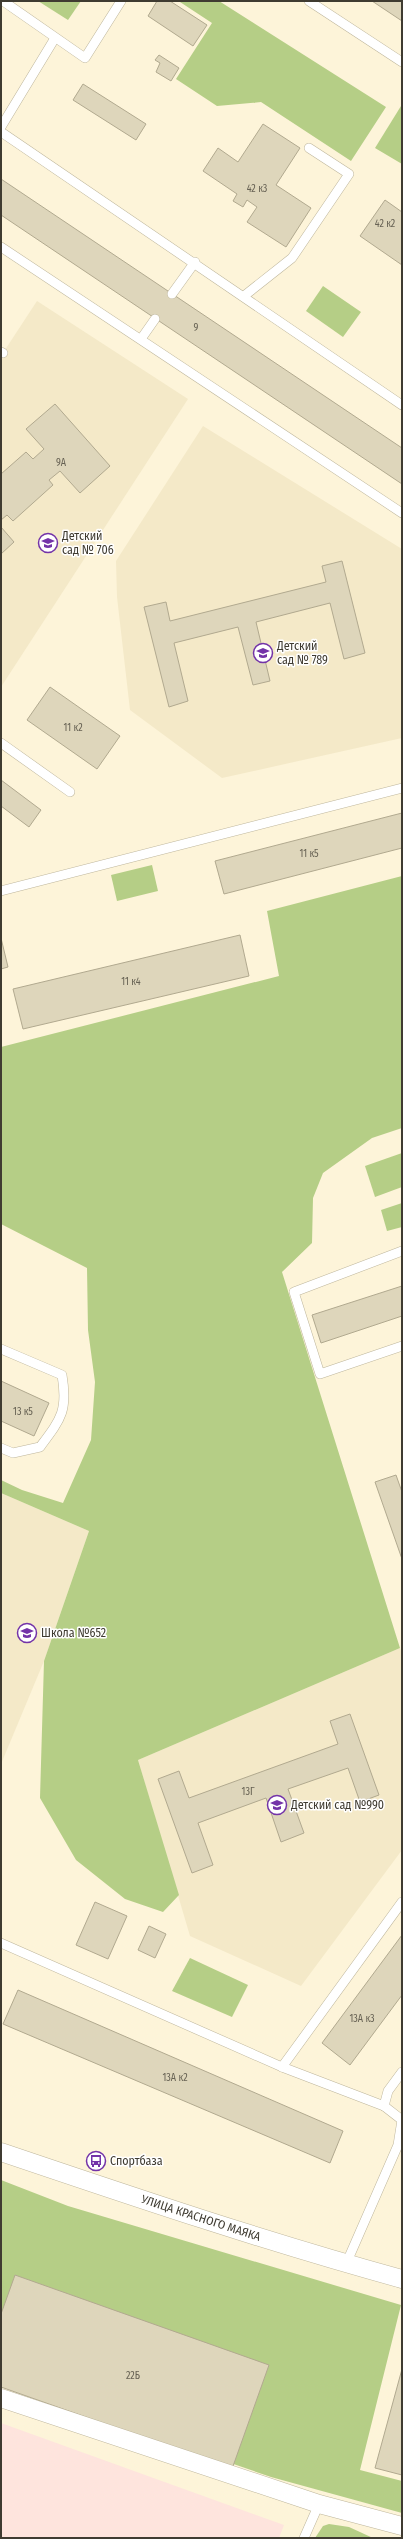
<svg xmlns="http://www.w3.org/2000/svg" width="403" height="2539" font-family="'Fira Sans Condensed',sans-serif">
<rect width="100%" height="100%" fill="#fdf4d9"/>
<polygon fill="#fee4dd" points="1,2423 284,2525 279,2538 1,2538"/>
<g fill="#f4e9c8">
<polygon points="37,301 188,399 1,687 1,356"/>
<polygon points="203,426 402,549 402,738 222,778 130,710 117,597 116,561"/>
<polygon points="1,1493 89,1531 44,1661 1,1764"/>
<polygon points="400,1648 402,1654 402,1850 301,1986 190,1936 138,1760"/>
</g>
<g fill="#b5ce86">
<polygon points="38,1 81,1 68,20"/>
<polygon points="219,1 386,107 351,161 261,102 217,106 176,79 212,23 180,2"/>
<polygon points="401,106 402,107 402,164 375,148"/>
<polygon points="323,286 361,312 343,337 306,311"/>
<polygon points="152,865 158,891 117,901 111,875"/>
<polygon points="402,876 402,1128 372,1138 323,1173 313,1198 312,1243 282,1272 400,1648 138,1760 179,1895 163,1912 125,1899 76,1860 40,1798 44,1661 89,1531 1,1493 1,1480 22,1490 63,1503 91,1440 95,1382 88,1330 87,1268 1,1224 1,1047 279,976 267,911"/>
<polygon points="402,1153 402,1187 375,1197 365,1166"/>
<polygon points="402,1203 402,1227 387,1231 381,1210"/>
<polygon points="190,1958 248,1985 232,2017 172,1991"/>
<polygon points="1,2180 68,2206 401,2305 360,2470 402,2481 402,2513 271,2477 1,2384"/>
<polygon points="329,2524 349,2527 373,2538 315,2538 323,2526"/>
</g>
<g fill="#ded6bb" stroke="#b1a98f">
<polygon points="157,1 170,1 207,25 193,46 148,16"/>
<polygon points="372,1 402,1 402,21"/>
<polygon points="159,55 179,68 171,81 156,72 160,63 155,60"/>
<polygon points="83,84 146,124 136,140 73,100"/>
<polygon points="263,124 300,148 276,185 311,208 286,247 247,222 257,207 247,200 243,207 233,201 237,194 203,171 218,148 238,162"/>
<polygon points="1,179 402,448 402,484 1,215"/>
<polygon points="385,200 402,212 402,265 360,236"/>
<polygon points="55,404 110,466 80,493 60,471 49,480 53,485 13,521 7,515 1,520 1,474 26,452 33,459 44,449 26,429"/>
<polygon points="1,527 14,542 1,554"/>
<polygon points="342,561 365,653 344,659 330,603 256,622 270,681 253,685 238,627 174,643 188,701 169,707 144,607 166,602 170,621 326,582 322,566"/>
<polygon points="50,687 120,736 97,769 27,720"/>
<polygon points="1,780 41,810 29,827 1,806"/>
<polygon points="402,813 402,848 224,894 215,861"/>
<polygon points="240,935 249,976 23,1029 13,989"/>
<polygon points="1,938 8,967 1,969"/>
<polygon points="402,1286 402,1316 321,1343 312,1315"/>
<polygon points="1,1381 49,1403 34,1436 1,1421"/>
<polygon points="396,1475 402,1492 402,1559 375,1482"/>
<polygon points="350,1714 379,1795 360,1802 348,1768 288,1789 304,1833 281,1842 266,1798 198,1823 213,1865 192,1873 158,1779 179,1771 189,1798 338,1744 330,1721"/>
<polygon points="95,1902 127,1916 108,1959 76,1945"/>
<polygon points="149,1926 166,1934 155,1958 138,1950"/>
<polygon points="402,1935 402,1995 350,2065 322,2043"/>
<polygon points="18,1990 343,2131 330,2163 3,2024"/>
<polygon points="15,2275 269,2365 232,2469 1,2387 1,2314"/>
<polygon points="402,2369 402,2475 375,2468"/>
</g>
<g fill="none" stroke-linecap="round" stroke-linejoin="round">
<g stroke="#beb69c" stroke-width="10">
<g id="service">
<polyline points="3,1 85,58 121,1"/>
<polyline points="309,1 402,62"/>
<polyline points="1,127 55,38"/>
<polyline points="1,132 402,405"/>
<polyline points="1,247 402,513"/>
<polyline points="172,294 195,262"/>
<polyline points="244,296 292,258 349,174 309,148"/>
<polyline points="141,339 155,319"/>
<polyline points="1,352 3,353"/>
<polyline points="1,743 70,792"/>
<polyline points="1,891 402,788"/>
<polyline points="402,1251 294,1292 320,1374 402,1346"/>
<path d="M1 1349 62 1375C68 1411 61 1419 40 1447L13 1453 1 1448"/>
<polyline points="1,1943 282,2067 384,2106"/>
<polyline points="282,2067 402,1902"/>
<polyline points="346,2264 398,2145 402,2120 384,2106 388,2091 402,2072"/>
<polyline points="304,2538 319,2504"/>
</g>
</g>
<g stroke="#beb69c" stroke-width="19">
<g id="minor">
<path d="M1 2152C134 2197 267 2242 402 2279"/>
<polyline points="1,2398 319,2504 402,2526"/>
</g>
</g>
<use href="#service" stroke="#fff" stroke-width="9"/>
<use href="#minor" stroke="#fff" stroke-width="18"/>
</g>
<defs>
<g id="school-ring" transform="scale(1)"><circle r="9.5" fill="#fff" stroke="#7333a8" stroke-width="1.5"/><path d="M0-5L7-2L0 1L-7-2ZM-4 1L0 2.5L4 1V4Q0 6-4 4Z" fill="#7333a8"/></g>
<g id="bus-ring" transform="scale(1)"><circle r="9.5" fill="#fff" stroke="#7333a8" stroke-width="1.5"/><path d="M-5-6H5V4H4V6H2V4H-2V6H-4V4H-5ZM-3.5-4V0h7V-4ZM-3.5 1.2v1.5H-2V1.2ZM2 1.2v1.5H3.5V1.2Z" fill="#7333a8"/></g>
</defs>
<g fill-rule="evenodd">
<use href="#school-ring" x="48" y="543"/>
<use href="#school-ring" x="263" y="653"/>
<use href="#school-ring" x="27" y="1633"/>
<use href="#school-ring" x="277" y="1805"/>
<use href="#bus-ring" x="96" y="2161"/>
</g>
<g text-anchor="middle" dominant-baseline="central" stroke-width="3" stroke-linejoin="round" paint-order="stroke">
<g font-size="10" fill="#676254">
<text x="257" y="189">42 к3</text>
<text x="385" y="224">42 к2</text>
<text x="196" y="328">9</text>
<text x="61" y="463">9А</text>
<text x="73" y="728">11 к2</text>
<text x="309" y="854">11 к5</text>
<text x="131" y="982">11 к4</text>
<text x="23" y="1412">13 к5</text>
<text x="248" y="1792">13Г</text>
<text x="362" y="2019">13А к3</text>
<text x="175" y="2078">13А к2</text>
<text x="133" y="2376">22Б</text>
</g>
<g font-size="12" fill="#3f3b31" stroke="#fff" text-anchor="start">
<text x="62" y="536">Детский<tspan x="62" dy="14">сад № 706</tspan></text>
<text x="277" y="646">Детский<tspan x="277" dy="14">сад № 789</tspan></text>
<text x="41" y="1633">Школа №652</text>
<text x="291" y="1805">Детский сад №990</text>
<text x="110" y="2161">Спортбаза</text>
</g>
<g font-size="12" fill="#3f3b31" stroke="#fff">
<text transform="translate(201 2218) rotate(18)">УЛИЦА КРАСНОГО МАЯКА</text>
</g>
</g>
<rect width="403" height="2539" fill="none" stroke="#3f3b31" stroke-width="4"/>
</svg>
